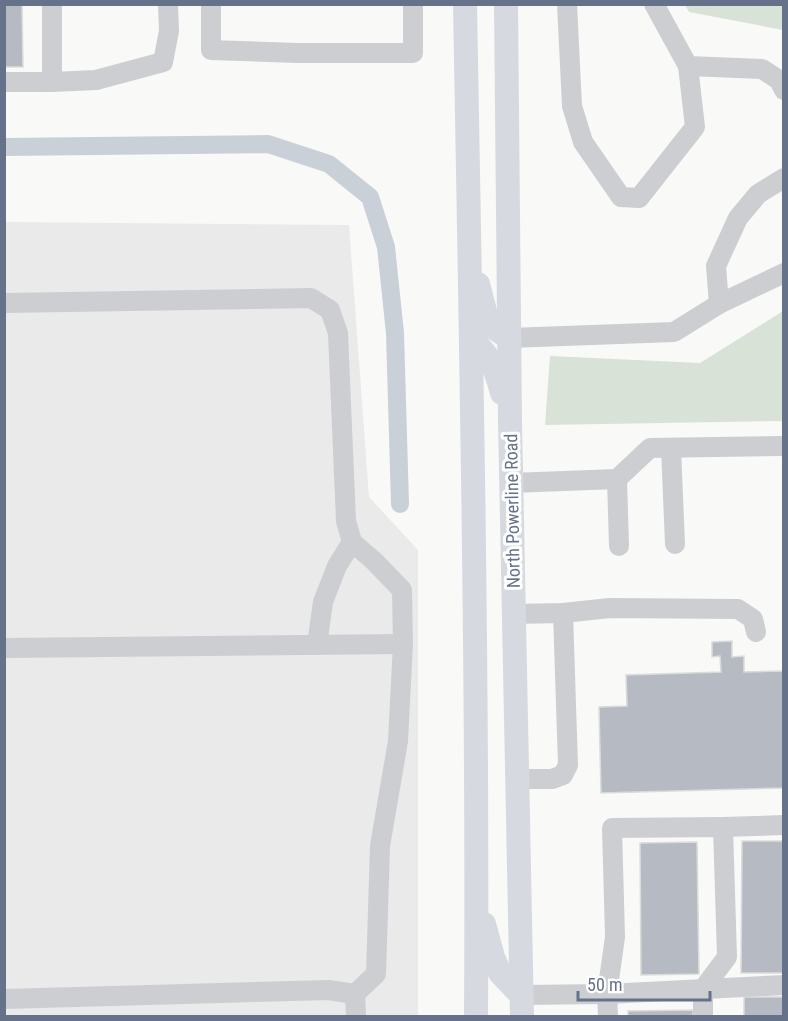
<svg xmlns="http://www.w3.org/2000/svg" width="788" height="1021" font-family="'Roboto Condensed',sans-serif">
<rect width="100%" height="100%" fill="#f9f9f7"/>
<polygon fill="#eaeaea" points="5,222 349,225 369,497 418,550 418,1016 5,1016"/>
<g fill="#d9e2d7">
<polygon points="685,5 783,5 783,30 689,12"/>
<polygon points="783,311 783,421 545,425 550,356 700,363"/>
</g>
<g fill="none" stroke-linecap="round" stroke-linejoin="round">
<polyline stroke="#c9d0d7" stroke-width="18" points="4,147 268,144 329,164 370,197 386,247 395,333 400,504"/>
</g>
<g fill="#b6bbc3" stroke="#dbdbd9" stroke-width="1.5">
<polygon points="4,4 22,4 23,67 4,67"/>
<polygon points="732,641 732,657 744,656 744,672 784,671 784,788 601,793 599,707 627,706 626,675 721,672 720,656 712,657 712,642"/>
<polygon points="742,841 784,841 784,973 741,973"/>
<polygon points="697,842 699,974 641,975 640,843"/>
<rect x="744" y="997" width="40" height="19"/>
<polygon points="693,1010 693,1016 628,1016 628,1011"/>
</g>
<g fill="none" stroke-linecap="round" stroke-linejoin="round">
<g stroke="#ccced2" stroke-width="20">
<polyline points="211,4 211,50 298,53 413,53 413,4"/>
<polyline points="567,4 572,106 583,142 621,197 639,198 695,127 688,66"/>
<polyline points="654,4 688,66 762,69 779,80 784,90"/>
<polyline points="4,82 52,82 52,4"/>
<polyline points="52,82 96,80 163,62 169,31 168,4"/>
<polyline points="4,303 311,298 330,310 338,333 346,521 352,542 374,561 402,590 403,644 398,741 380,846 376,974 355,994 356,1016"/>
<polyline points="719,304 716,266 738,218 758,194 784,178"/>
<polyline points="509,338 674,332 719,304 784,273"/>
<polyline points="671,448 675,544"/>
<polyline points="617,479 619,546"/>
<polyline points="511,483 617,479 650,448 784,446"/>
<polyline points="514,614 563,613 610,608 738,609 753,619 756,632"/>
<polyline points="317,645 323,602 337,566 352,542"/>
<polyline points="4,648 403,644"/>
<polyline points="517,779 552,779 563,775 568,765 563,613"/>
<polyline points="723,827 784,825"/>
<polyline points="521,995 607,994 784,985"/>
<polyline points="4,999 328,990 355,994"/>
<polyline points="608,1016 607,994 615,937 612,828 723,827 727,957 703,989 703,1016"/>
</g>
<g stroke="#d6dae0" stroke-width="24">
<path d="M465 4C471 342 478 679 476 1016"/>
<polyline points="506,4 510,421 522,1016"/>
<polyline points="478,284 486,315 493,327 509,338"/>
<path d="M471 338C491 358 495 366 502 393"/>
<polyline points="484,924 493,957 500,973 521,995"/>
</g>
</g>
<g text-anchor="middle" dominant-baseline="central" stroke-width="6" stroke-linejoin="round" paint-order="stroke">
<g font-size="18" fill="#66728a" stroke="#fff">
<text transform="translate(512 511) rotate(-91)">North Powerline Road</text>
</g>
</g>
<rect width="788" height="1021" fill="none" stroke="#66728a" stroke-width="12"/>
<path d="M578 991v9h132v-9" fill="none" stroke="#66728a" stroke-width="3"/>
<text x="587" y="991" font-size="18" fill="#66728a" stroke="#ffffff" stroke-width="4.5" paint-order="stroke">50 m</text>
</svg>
